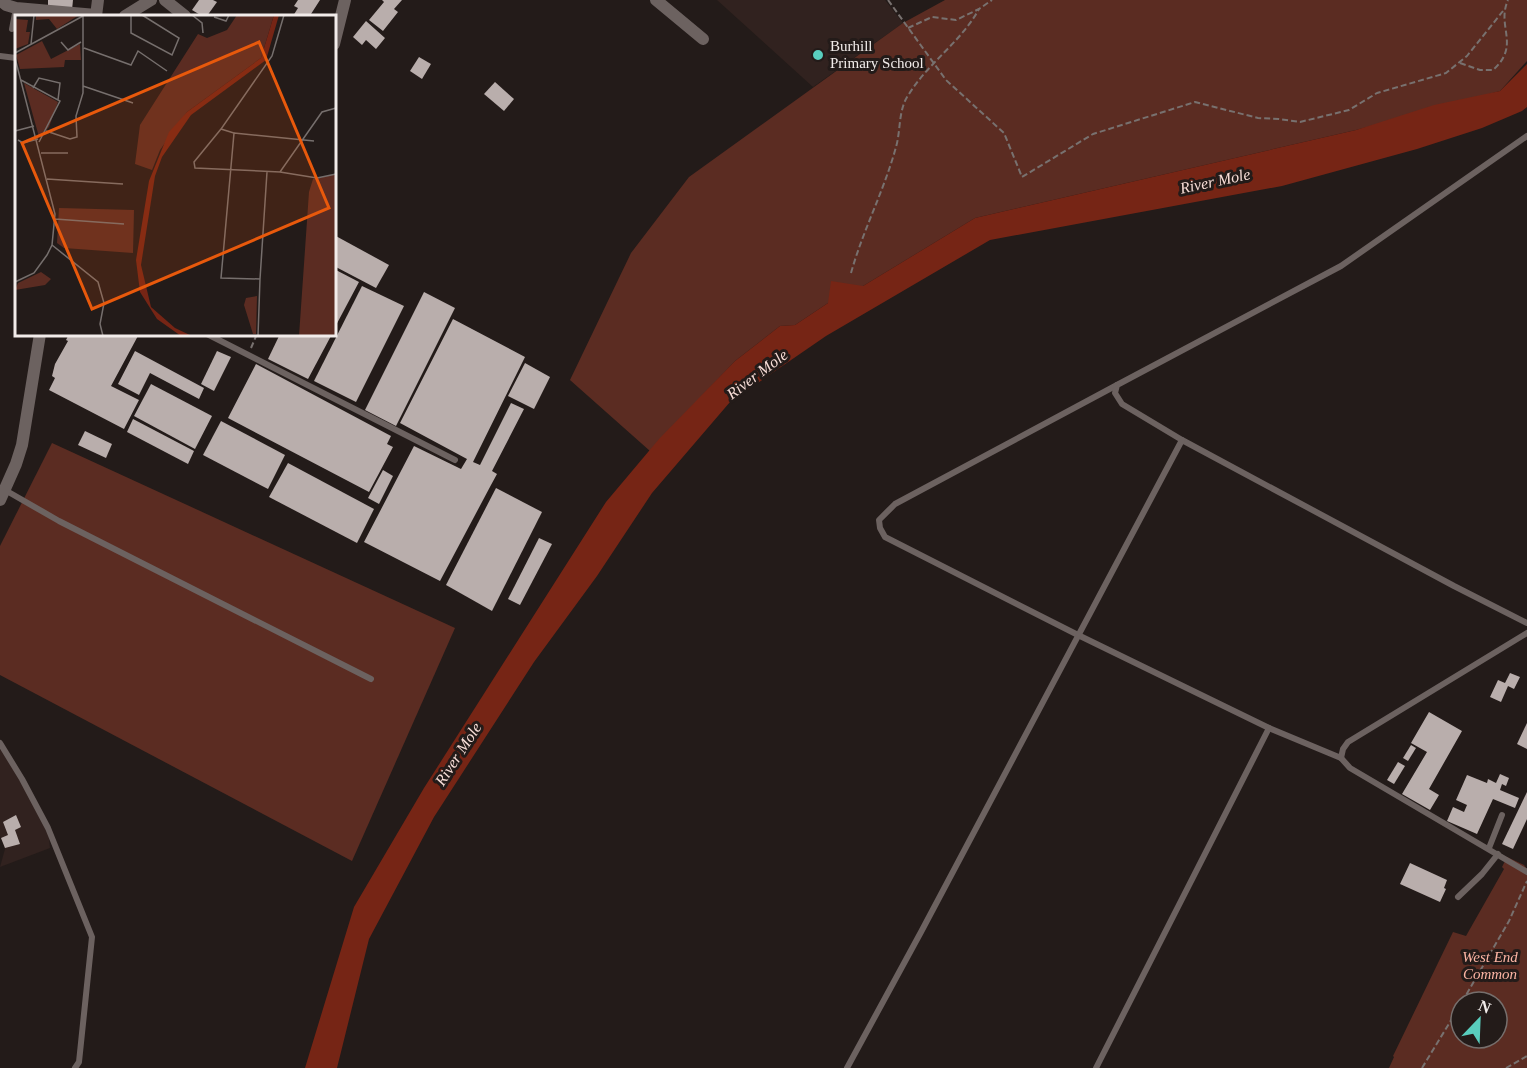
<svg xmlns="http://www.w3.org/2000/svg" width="1527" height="1068" font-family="Georgia,serif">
<rect width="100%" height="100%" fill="#231b19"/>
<g fill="#31221f">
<polygon points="717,0 885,0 903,23 813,87"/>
<polygon points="0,743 48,828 50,848 0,867 5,849 0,836"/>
</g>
<g fill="#5b2c22" fill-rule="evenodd">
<polygon points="945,0 1527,0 1527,61 1500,91 1356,130 975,218 863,286 828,303 795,325 780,326 735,361 650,451 570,380 631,253 689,177 903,23"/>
<polygon points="52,443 455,628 352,861 0,675 0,546"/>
<path d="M1507 857 1524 865 1527 869V1068H1389L1394 1057 1393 1056 1453 932 1466 936 1504 869 1502 867ZM1461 1002H1497V1038H1461Z"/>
</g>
<polygon fill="#762515" points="1527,64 1527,107 1522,111 1482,128 1417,149 1282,186 990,240 826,336 730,402 652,493 597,576 534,662 434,817 369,939 337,1068 305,1068 354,907 424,788 606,502 659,439 735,361 780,326 795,325 828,303 831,281 863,286 975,218 1356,130 1434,105 1500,91"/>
<g fill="#b9aeac">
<polygon points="48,0 73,0 72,10 48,7"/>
<polygon points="199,0 213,0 217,2 207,16 202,16 192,10"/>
<polygon points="298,0 320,0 311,14 315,16 293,16 298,8 294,6"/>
<polygon points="382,0 402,0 394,9 398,12 383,31 369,20 384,2"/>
<polygon points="366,21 385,38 376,49 366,40 362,45 353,37"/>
<polygon points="419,57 431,64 422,79 410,71"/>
<polygon points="495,82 514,99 504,111 484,94"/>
<polygon points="334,235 389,265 376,288 334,266"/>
<polygon points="334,269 359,282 334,329"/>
<polygon points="362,286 404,306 356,402 314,381"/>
<polygon points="424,292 455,308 396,426 365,410"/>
<polygon points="453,319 525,357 473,462 480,465 511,403 524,409 492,471 497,474 491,485 440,581 364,542 414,446 461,469 467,459 400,423"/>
<polygon points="69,334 139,334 111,386 139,400 124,429 49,390 55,378 52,376 55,364 68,341 66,340"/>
<polygon points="280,334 332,334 308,379 268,359"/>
<polygon points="135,351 204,388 199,399 150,373 139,395 118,384"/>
<polygon points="217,351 231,357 214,391 201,384"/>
<polygon points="525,363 550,377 534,409 508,396"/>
<polygon points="256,364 391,436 387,444 393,447 369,492 228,418"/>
<polygon points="151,384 212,416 195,449 134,416"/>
<polygon points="133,419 194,451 188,464 127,432"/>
<polygon points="221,421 285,455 268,489 203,455"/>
<polygon points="85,431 112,444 106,458 78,445"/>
<polygon points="288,463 374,509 357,543 269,497"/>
<polygon points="383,470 393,476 379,504 368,498"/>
<polygon points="496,488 542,512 492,611 446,585"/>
<polygon points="539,538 552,544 520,605 508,599"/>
<polygon points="1510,673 1520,677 1514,689 1508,686 1501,702 1490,697 1498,680 1505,683"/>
<polygon points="1429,712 1462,731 1429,789 1439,795 1430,810 1402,794 1427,752 1411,743"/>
<polygon points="1527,723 1527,749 1517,744"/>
<polygon points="1411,745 1416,748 1408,761 1403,758"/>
<polygon points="1398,762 1405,766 1394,784 1387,780"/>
<polygon points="1500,774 1509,778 1506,786 1502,784 1500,790 1519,798 1515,808 1493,799 1477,834 1447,821 1453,807 1464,812 1467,805 1456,800 1467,775 1487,783 1488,779 1496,783"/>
<polygon points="1527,792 1527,819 1513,849 1502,844"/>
<polygon points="16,815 21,827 15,830 20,844 5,848 1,838 8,835 3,822"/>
<polygon points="1410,863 1447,880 1444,888 1446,889 1440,902 1400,884"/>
</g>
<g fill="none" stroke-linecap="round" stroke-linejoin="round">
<g stroke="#78716f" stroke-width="2" stroke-dasharray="6 3" stroke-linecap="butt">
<polyline points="888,0 946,80 1004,133 1022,177 1093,134 1195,102 1258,118 1279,119 1300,122 1349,110 1377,93 1446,73 1467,56 1503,11"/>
<polyline points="908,28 932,17 956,20 979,9 992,0"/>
<path d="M1460 63 1480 70H1493C1521 45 1496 27 1508 0"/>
<path d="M851 273C863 230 884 191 896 147 901 130 898 109 909 94 929 62 961 42 979 9"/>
<polyline points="251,348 257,334"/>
<polyline points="1462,1002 1509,921 1527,881"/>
<polyline points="1422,1068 1461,1004"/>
<polyline points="1506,1068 1527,1056"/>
</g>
<g stroke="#6c6260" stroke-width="6">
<polyline points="12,29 16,8"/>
<polyline points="0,56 16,58"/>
<polyline points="207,334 455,460"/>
<polyline points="1117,385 895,504 879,520 880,528 885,537 1078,635 1269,728 1341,758 1343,749 1348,742 1527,633"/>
<polyline points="1182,440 1454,586 1527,623"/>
<polyline points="5,490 59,521 371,679"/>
<polyline points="0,743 22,779 48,828 92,937 79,1062 75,1068"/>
<polyline points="1341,758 1350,768 1527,872"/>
<polyline points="1489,848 1502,815"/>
<polyline points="1458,897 1482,874 1498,854"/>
<polyline points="847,1068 921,932 1182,440 1122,404 1115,393 1117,385 1341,266 1527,136"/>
<polyline points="1096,1068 1269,728"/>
</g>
<g stroke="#6c6260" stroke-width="12">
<polyline points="0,0 6,5 16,8 96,15"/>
<polyline points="165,0 185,16"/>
<polyline points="656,0 703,39"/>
<polyline points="96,16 98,0"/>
<polyline points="125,16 151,0"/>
<polyline points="334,44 345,0"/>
<polyline points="0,500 16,464 22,445 40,334"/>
</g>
</g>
<circle fill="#59cebe" stroke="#231b19" stroke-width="2" cx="818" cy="55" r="6"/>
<g text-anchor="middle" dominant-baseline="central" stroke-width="6" stroke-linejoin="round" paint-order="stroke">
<g font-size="15" fill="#f2ecea" stroke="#231b19" text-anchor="start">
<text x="830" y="46">Burhill<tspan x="830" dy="17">Primary School</tspan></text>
</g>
<g font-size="15" font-style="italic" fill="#fdb5a4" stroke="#231b19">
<text x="1490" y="957">West End<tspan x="1490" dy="17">Common</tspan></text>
</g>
<g font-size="16" font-style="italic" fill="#f7ddd7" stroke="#231b19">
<text transform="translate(1215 181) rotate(-12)">River Mole</text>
<text transform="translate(757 374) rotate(-37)">River Mole</text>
<text transform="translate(458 754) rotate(-57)">River Mole</text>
</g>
</g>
<g transform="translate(15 15)">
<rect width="321" height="321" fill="#231b19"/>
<path d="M21 0H64L42 14 34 4 21 5ZM222 0H259L246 43 172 97 145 135 137 155 120 149 125 110 183 19 192 23 212 15ZM0 4 13 5 11 17H15L13 29 0 34ZM27 26 36 44 65 29 66 45H50L49 52 5 54 1 40ZM9 68 43 87 34 112 24 122ZM321 159V321H284L294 177 298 164ZM44 193 119 195 118 238 49 233 42 228ZM26 257 36 264 30 270 0 275 3 268ZM242 281 241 319H238L229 290 231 283Z" fill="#5b2c22"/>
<path d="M259 0H264L251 45 176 100 147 142 140 161 126 250 136 292 160 313 177 321H166L142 304 125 277 121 245 134 166 154 117 172 97 246 43Z" fill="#762515"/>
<path fill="none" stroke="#766f6d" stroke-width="1.5" d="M116 0V18L157 40 164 23 127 0M177 0 187 8 188 18M199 2 211 6 214 0M46 27 53 35 66 27M16 29 19 0M69 33 116 50 123 36 152 56M0 38 68 1M0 43 40 199 37 230 32 240 19 258 0 267M6 65 45 86 24 127M68 71 118 88M18 73 24 63 45 68 43 85M206 114 179 147 180 153 265 157 307 97 321 93M0 116 19 111M31 116 55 124 62 122 61 101 68 78V0M219 118 299 126M3 125 8 128 23 124M26 138H53M252 157 245 264 206 263 219 118 206 114 257 41 269 0M265 157 302 163 321 159M32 164 108 169M40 204 109 209M37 230 83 267 89 288 85 309 88 321M243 321 245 264"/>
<path fill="#e8590c" fill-opacity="0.15" stroke="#e8590c" stroke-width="3" d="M244 27 314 193 77 294 7 128Z"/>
<rect width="321" height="321" fill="none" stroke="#f2ecea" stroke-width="3"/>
</g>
<g transform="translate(1479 1020) rotate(23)"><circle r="28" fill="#231b19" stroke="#766f6d" stroke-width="1.5"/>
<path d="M0-4.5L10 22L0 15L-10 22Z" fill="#59cebe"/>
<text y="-9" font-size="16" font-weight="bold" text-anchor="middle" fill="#f2ecea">N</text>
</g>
</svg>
